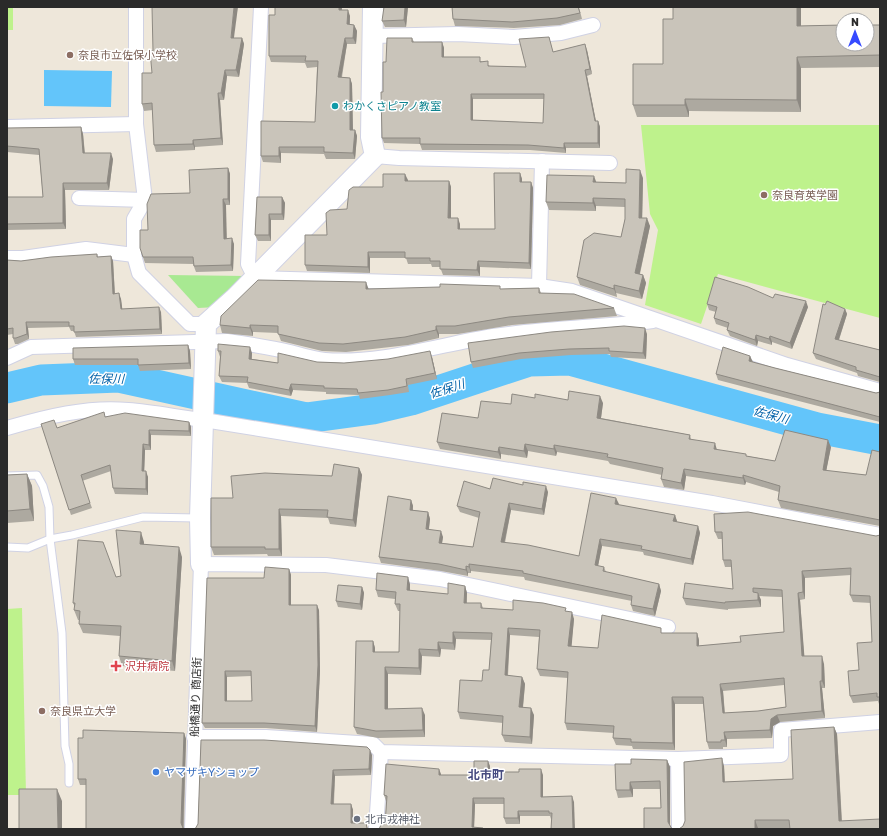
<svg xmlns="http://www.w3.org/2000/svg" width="887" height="836" font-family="Rubik,'Noto Sans JP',sans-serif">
<rect width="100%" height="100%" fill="#eee7da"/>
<polygon fill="#a8e992" points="168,275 246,276 217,307 198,308"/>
<g fill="#bef28c">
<rect x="7" y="7" width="6" height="23"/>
<polygon points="641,125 880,125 880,318 718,274 701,324 645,305 658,230 650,214"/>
<polygon points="22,608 26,795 7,795 7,609"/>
</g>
<polygon fill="#63c5fa" points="44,70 112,71 111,107 44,106"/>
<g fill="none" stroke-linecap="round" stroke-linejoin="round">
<polyline stroke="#63c5fa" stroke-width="31" points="7,388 41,380 119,377 306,418 373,409 411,400 529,361 570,360 817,428 880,440"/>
<g stroke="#d0d2e4" stroke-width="9">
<g id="lane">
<polyline points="7,476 37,475 43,486 49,507 50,539 62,633 65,746 69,764 69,783"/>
<polyline points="7,547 28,548 50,539 72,535 143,517 198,518"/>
</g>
</g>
<g stroke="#d0d2e4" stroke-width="16">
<g id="street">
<polyline points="136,7 136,124 145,200 134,219 134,255 139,273 190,324 206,324"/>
<polyline points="261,7 248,264 255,278 539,286 572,291 787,365 880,391"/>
<polyline points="372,36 458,34 514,37 561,33 593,25"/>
<polyline points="7,127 136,124"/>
<polyline points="375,156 399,158 610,163"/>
<polyline points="79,198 145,200"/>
<polyline points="7,258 23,258 86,249 134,255"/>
<polyline points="539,286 542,161"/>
<path d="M7 358 31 347 227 341C248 344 269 347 290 352 301 355 313 359 325 360 382 364 438 345 493 336 546 328 600 327 653 321"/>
<path d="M7 428C45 417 88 406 128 410 153 412 178 417 204 420L712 503 880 535"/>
<polyline points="194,737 266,737 373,744 381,752 678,759"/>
<polyline points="192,829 201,564 326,565 440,579 668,627"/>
<polyline points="376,829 381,752"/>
<polyline points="679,829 678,759 781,755 781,730 880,722"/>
</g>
</g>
<g stroke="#d0d2e4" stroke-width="22">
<polyline id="secondary" points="201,564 200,518 206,324 235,298 375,156 371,137 373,7"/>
</g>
<use href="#lane" stroke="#fff" stroke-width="7"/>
<use href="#street" stroke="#fff" stroke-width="14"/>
<use href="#secondary" stroke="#fff" stroke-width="20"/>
</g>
<g fill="#ada9a0" fill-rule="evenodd">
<polygon points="275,7 342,7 342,10 350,16 350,24 354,25 357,31 356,44 347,44 342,77 350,78 352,84 353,130 355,130 357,136 355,159 326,159 324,154 281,153 281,163 263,162 261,156 315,122 317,67 307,68 305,63 271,62 269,56 275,15"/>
<polygon points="408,7 406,27 385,27 382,21"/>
<polygon points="452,7 579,7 582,19 560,25 514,28 455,26 453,19"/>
<polygon points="801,7 801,26 880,25 880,67 801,68 801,112 689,111 689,117 637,117 633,105 663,64 673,19"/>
<path d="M549 37 553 52 587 50 592 74 587 76 596 121H598L600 127V148H566V153L530 150H422L420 144 384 143 382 138 383 92 386 62 412 38 414 42H442L444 48V57L481 61 490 66 526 67ZM473 99H544L543 123 473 120Z"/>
<polygon points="234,38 242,38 244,44 239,77 227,76 224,100 220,100 223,145 195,147 195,150 156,152 154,145 153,110 144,111 142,104 152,73"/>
<polygon points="81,127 83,134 85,153 113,159 109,190 65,190 66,229 7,230 7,190 8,197 43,197 39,155 7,152 7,128"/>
<polygon points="228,168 230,174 230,205 226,205 226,238 234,244 233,271 196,272 193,264 145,263 143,257 148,230 190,193"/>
<polygon points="520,173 522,179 522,182 531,182 533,188 531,269 480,267 480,276 443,275 440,267 432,267 431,264 408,264 406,258 370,258 370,273 307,271 305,265 327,235 347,209 383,187 408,180 408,181 449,181 451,187 451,218 460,224 460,229 495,229"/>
<polygon points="643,178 642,218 650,226 640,274 643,275 646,283 642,299 616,293 617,297 580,285 577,277 621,237 625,219 625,207 596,206 596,211 549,210 546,202 596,182 626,183"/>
<polygon points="257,197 282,197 285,203 284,220 271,220 271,241 258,241 255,235"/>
<polygon points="97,254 98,257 111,256 113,261 115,294 121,299 122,309 161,312 162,334 76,337 74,331 71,331 69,327 28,328 29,339 18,344 15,344 13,338 13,334 7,335 7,260 21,261"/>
<polygon points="539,288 541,293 614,308 617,316 512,325 458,334 439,334 439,338 408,345 346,352 322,351 281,341 278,333 253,332 253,336 222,333 220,325 369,289 501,289"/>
<polygon points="773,298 808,307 792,349 772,342 772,345 758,341 757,346 730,336 727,330 728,328 716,324 714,318 716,312 709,310 707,304"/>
<polygon points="845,309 847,314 839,340 880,350 880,382 858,376 857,373 816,359 813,353"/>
<polygon points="647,334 646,359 611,357 610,354 571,355 521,359 473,368 471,362 468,343"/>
<polygon points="188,345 190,351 191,369 140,371 138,365 75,365 73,359"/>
<polygon points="218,351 252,353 252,359 278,363 317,362 344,363 432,357 437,379 408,385 409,392 390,395 360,399 359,395 326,394 326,392 293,390 291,396 249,388 247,383 222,382 219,376 220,357"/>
<polygon points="750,356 752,362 775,368 876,393 880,392 880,422 718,380 716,374"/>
<polygon points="535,398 603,403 601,418 690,435 691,439 717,450 747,456 775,461 831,447 826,471 866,475 880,452 880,526 781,508 778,500 779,492 746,482 745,485 686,476 684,490 664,487 661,479 662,475 610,464 608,461 557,452 556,456 528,451 527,458 501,454 501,459 440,449 437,442 478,418 511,404"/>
<polygon points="105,417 189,422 191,427 191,436 151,435 151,450 145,450 144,471 148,477 148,495 115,494 113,488 111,471 82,481 92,508 71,515 41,424 57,428"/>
<polygon points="359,468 362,475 356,527 330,524 328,518 281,516 282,556 268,556 267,554 214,555 211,547 233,498 332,476"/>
<polygon points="27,474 32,486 34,521 7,523 7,475"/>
<polygon points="490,489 548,492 544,515 511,510 505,543 579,556 619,505 675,515 677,522 698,526 700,533 693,565 644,555 643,552 602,546 598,566 604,567 606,572 659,584 661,591 655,616 633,611 631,605 632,601 525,580 524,577 471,571 471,573 468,573 468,576 441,571 381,563 379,557 411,500 413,506 413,510 428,512 430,519 429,529 443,537 442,543 473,547 479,518 460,512 457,506"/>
<path d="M714 514 876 536 880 535V704H879L878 701 853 703 850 696 859 670 872 642 871 603 853 602 850 595 851 575 805 578V599L800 600 804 656 824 664 825 688H822L825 718 780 722 773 726 772 738 727 739V747H723V749H709L707 742 703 704H675V750L633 749 632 746 616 745 613 738 614 733 567 730 565 723 568 678 540 676 537 669 539 637 510 635 508 676 522 677 525 684 523 708 534 715 532 744 505 742 502 735 503 723 460 719 458 712 482 681 489 670 491 640 456 639 455 650 441 649 440 657 422 656 421 675 388 674V709L425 715V737L378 738 357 734 354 727 373 641 375 648V652H399L400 611H398L395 604V599L378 597 376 590 410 584V591L448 594 465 586 467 593V603H481L483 608 513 610 567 611 574 619 571 646 598 648 663 633H697L699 640V646L741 642 784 632 782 597 759 596 761 600V607L728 609V610L686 605 683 598 733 589 732 567H725L723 560 722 539H718L715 532ZM784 685 786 707 758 711 725 713 723 691Z"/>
<polygon points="144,542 144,544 182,557 175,671 122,666 119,656 120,636 83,633 79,624 79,620 78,620 74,610 75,607 73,603 116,577 121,576"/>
<path d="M289 569 291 575V605L319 610 320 671 317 732 266 728H205L202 723 264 578ZM251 676 252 701H227V677Z"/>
<polygon points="362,587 364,593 362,610 338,607 336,601"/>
<polygon points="834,727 837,734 842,821 790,828 758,828 758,829 683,826 724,766 725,782 793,779"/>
<polygon points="184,733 186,739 184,828 86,785 80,785 78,779"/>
<polygon points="201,740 372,755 371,775 335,776 334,804 351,804 353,810 353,823 366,823 367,828 198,824"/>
<polygon points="667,760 670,767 670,826 644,829 661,808 660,789 633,789 633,797 618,798 616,790 631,764"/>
<polygon points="490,766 490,772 543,775 543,797 574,802 552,819 551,819 550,816 520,816 520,824 506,824 504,818 504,804 475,804 474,827 483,828 484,829 379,829 385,824 387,801 386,801 384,795 441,775 474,775"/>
</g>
<g fill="#8d8982">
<polygon points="234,7 238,7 233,45 231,38"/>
<polygon points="339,7 342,7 341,16 339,10"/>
<polygon points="405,7 408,7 406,27 404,20"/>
<polygon points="797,7 801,7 801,38 797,26"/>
<polygon points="348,10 350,16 349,31 347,24"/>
<polygon points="354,25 357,31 356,44 353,38"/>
<polygon points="242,38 244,44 239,77 236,70"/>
<polygon points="345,38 347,44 340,84 338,77"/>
<polygon points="442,42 444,48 444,62 442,57"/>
<polygon points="585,44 587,50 592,74 590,69"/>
<polygon points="797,57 801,68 801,112 797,100"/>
<polygon points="225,70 227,76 224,100 221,93"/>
<polygon points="585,70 587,76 597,127 595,121"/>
<polygon points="350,78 352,84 353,136 350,130"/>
<polygon points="218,93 220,100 223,145 221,138"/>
<polygon points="471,94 473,99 473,126 471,120"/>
<polygon points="685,99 689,111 689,117 685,105"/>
<polygon points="598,121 600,127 600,148 598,143"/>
<polygon points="81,127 83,134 85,159 83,153"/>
<polygon points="355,130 357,136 355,159 353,153"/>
<polygon points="193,140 195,147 195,150 193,144"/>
<polygon points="564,143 566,148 566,153 564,148"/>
<polygon points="279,147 281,153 281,163 279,156"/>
<polygon points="111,153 113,159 109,190 107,183"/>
<polygon points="228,168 230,174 230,205 228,199"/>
<polygon points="640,170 643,178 642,226 639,218"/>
<polygon points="520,173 522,179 522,188 520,182"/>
<polygon points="405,174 408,180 408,187 405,181"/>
<polygon points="594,176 597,184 593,182"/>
<polygon points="449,181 451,187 451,224 448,218"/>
<polygon points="531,182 533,188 531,269 529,263"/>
<polygon points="63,183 65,190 66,229 63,223"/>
<polygon points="282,197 285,203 284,220 282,214"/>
<polygon points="593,198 596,206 596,211 593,203"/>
<polygon points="223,199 226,205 227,245 224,239"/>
<polygon points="269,214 271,220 271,241 269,235"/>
<polygon points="458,218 460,224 460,235 458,229"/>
<polygon points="647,218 650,226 638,281 635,273"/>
<polygon points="232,238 234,244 233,271 231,265"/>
<polygon points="368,252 370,258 370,273 368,267"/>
<polygon points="111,256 113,261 115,299 113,294"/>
<polygon points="478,261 480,267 480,276 477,270"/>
<polygon points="643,275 646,283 642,299 639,291"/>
<polygon points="366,282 369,290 366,289"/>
<polygon points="614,285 617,297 614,289"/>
<polygon points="119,293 121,299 123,314 121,309"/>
<polygon points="806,301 808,307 792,349 790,343"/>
<polygon points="159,307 161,312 162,334 160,329"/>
<polygon points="845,309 847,314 837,345 835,339"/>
<polygon points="26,322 28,328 29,339 27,334"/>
<polygon points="250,325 253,332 253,336 250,328"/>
<polygon points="436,326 439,334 439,338 436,330"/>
<polygon points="645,328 647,334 646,359 643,353"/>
<polygon points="756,335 758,341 757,346 755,340"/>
<polygon points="770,336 772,342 772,345 769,339"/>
<polygon points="188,345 190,351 191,369 189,363"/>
<polygon points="250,347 252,353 251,364 249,359"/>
<polygon points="430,351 432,357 437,379 435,373"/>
<polygon points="750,356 753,362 749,361"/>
<polygon points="291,384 293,390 291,396 289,390"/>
<polygon points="600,396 603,403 600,425 597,418"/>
<polygon points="189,422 191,427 191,436 189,431"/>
<polygon points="149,430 151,435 151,450 149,445"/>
<polygon points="828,440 831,447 825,477 823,470"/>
<polygon points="715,443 717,450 714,449"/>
<polygon points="143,444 145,450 144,477 142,471"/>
<polygon points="525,444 528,451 527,458 524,451"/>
<polygon points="554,445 557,452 556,456 554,449"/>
<polygon points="499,447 501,454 501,459 498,452"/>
<polygon points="359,468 362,475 356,527 353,520"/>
<polygon points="684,469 686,476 684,490 681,483"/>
<polygon points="146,471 148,477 148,495 146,489"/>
<polygon points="27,474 32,486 34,521 30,509"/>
<polygon points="743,475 746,482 745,485 743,478"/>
<polygon points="546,486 548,492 544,515 542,509"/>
<polygon points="616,498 619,504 617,510 615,504"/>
<polygon points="411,500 413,506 412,516 410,510"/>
<polygon points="509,503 511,510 503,549 501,542"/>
<polygon points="279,509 281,516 282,556 279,549"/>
<polygon points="428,512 430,519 428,535 426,529"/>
<polygon points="675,515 677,521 676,528 673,521"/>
<polygon points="698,526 700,533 693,565 691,559"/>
<polygon points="441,531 443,537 441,549 439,543"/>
<polygon points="141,532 144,542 143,554 140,544"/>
<polygon points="600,539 602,546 597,571 595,565"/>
<polygon points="179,547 182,557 175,671 172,661"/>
<polygon points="469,564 471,571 471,573 469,567"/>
<polygon points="466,566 468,573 468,576 466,570"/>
<polygon points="289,569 291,575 291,610 289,605"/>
<polygon points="802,571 805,578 805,599 803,592"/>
<polygon points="408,577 410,584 410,597 407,590"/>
<polygon points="659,584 661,591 655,616 653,609"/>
<polygon points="465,586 467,593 466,610 464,603"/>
<polygon points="362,587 364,593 362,610 360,604"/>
<polygon points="758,593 761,600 761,607 758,600"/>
<polygon points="798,593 800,600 805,664 802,656"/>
<polygon points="317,605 319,610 320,671 317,732 315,726"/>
<polygon points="572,612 574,619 571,653 568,646"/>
<polygon points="508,628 510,635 507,682 505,675"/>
<polygon points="453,632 456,639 455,650 453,643"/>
<polygon points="697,633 699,640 699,653 697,646"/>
<polygon points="373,641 375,648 375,659 373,652"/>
<polygon points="438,642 441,649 440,657 438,650"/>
<polygon points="419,649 422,656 421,675 419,668"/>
<polygon points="822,656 824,664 825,688 822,681"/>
<polygon points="385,667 388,674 388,716 385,709"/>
<polygon points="225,671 227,677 227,706 225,701"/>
<polygon points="522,677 525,684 522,715 519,707"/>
<polygon points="820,681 822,688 825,718 822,711"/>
<polygon points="720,684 723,691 725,720 723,713"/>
<polygon points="672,697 675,704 675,750 673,743"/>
<polygon points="422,708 425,715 425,737 423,730"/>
<polygon points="531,708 534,715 532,744 530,737"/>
<polygon points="777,715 780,722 773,726 772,738 770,730 771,719"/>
<polygon points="834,727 837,734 842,828 839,821"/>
<polygon points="724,732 727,739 727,747 725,740"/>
<polygon points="184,733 186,739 183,829 181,823"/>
<polygon points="370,750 372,755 371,775 369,769"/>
<polygon points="722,758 724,766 725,789 723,782"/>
<polygon points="667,760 670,767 670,829 668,822"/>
<polygon points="488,761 490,766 490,778 488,772"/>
<polygon points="439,769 441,774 441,780 439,775"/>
<polygon points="541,769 543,775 543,802 541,797"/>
<polygon points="333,770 335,776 333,810 331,804"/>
<polygon points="630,782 633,789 633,797 630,790"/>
<polygon points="57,789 62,801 62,829 58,829"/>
<polygon points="572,796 574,802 575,829 573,829"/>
<polygon points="473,798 475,804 474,829 472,827"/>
<polygon points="351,804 353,810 353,828 351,823"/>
<polygon points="518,811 520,816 520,824 518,818"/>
<polygon points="755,820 758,828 758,829 755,829"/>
</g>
<g fill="#c9c4ba" stroke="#8d8982" fill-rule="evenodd">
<polygon points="152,7 234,7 231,38 242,38 236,70 225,70 221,93 218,93 221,138 193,140 193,144 154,145 152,103 142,104 142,73 152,73 150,51 153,51"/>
<polygon points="275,7 339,7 339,10 348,10 347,24 354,25 353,38 345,38 338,77 350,78 350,130 355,130 353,153 324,152 324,147 279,147 279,156 261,156 261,121 315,122 318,61 305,61 306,56 269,56 269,15 275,15"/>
<polygon points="384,7 405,7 404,20 382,21"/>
<polygon points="452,7 578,7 580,13 557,18 512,22 453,19"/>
<polygon points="673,7 797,7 797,26 843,25 843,44 867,44 867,25 880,25 880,55 797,57 797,100 685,99 685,105 633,105 633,64 663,64 663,19 673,19"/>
<path d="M549 37 553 52 585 44 590 69 585 70 595 121H598V143H564V148L528 145 420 144V138H382L381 92H383V62H386L387 38H412V42H442V57H480V62L488 61V66L526 67 519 39ZM471 94H544L543 123 471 120Z"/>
<polygon points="81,127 83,153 111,153 107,183 63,183 63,223 7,224 7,196 7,197 43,197 39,149 7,146 7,128"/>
<polygon points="228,168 228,199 223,199 224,239 232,238 231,265 194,266 193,257 143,257 140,248 140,230 148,230 147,204 151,194 190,193 189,170"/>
<polygon points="626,169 640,170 639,218 647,218 635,273 643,275 639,291 614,285 614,289 577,277 584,240 594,233 621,237 625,219 625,199 593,198 593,203 546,202 547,175 594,176 593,182 626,183"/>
<polygon points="494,173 520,173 520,182 531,182 529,263 478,261 477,270 440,269 440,261 430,261 430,258 405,258 405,252 368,252 368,267 305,265 305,235 327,235 326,213 330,210 347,209 349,190 353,187 383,187 383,174 405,174 405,181 449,181 448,218 458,218 458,229 495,229"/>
<polygon points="257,197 282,197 282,214 269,214 269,235 255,235"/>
<polygon points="97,254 97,257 111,256 113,294 119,293 121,309 159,307 160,329 74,332 74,326 69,326 69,322 26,322 27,334 16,338 13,338 13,328 7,329 7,260 21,261 51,257"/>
<polygon points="715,277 748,287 773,298 775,294 806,301 790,343 770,336 769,339 756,335 755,340 727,330 729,323 714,318 717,307 707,304"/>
<polygon points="258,280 366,282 366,289 440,287 440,284 500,286 500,289 539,288 539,293 574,294 614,308 509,317 455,326 436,326 436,330 405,337 343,344 319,343 278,334 278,326 250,325 250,328 220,325 221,316"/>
<polygon points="827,301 845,309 835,339 880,350 880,377 856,370 856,367 813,353 823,304 825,305"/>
<polygon points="624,326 645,328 643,353 609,351 609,348 569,349 519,353 471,362 468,343 551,332"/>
<polygon points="218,344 250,347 249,359 278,363 278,353 317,362 344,363 388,359 430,351 435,373 406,379 407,386 388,390 358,393 357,389 324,388 324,386 291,384 289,390 247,382 248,377 219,376 221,351 218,351"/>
<polygon points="188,345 189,363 138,365 138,359 73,359 73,348"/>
<polygon points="723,347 750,356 749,361 775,368 876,393 880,392 880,417 716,374"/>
<polygon points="569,391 600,396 597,418 690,435 689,439 715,443 714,449 746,454 746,456 775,461 785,430 828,440 823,470 866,475 872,450 880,452 880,520 778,500 780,486 743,475 743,478 684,469 681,483 661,479 663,468 607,457 608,454 554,445 554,449 525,444 524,451 499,447 498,452 437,442 442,413 478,418 481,401 511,404 512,394 535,398 535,394 568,400"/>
<polygon points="104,412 105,417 125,413 189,422 189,431 149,430 149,445 143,444 142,471 146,471 146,489 113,488 110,465 81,475 90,503 69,510 41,424 54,420 57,428"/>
<polygon points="334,464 359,468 353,520 327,517 328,510 279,509 279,549 265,549 265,547 211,547 211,498 233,498 231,476 265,473 332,476"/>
<polygon points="27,474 30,509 7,511 7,475"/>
<polygon points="493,478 523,485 523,482 546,486 542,509 509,503 501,542 528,545 579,556 591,493 616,498 615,504 675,515 673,521 698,526 691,559 641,549 642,546 600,539 595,565 604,567 603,571 659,584 653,609 631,605 632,596 523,573 523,571 469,564 469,567 466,566 466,570 439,564 379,557 388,496 411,500 410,510 428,512 426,529 441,531 439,543 473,547 480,512 457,506 464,481 490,489"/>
<path d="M748 512 876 536 880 535V697H877V693L850 696 848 671 859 670 857 643 872 642 870 596 850 595 851 568 802 571 803 592 798 593 802 656H822V681H820L822 711 777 715 771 719 770 730 724 732 725 740H721V742H707L703 697H672L673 743 631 742V739L613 738 614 726 565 723 568 672 537 669 540 630 508 628 505 675 522 677 519 707 531 708 530 737 502 735 503 716 458 712 460 680 482 681 483 670H489L492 633 453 632V643L438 642V650L419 649V668L385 667V709L422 708 423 730 376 731 354 727 356 641H373V652H399L400 604H395L396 592 376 590 377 573 408 577 407 590 448 594V583L465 586 464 603H481V608L513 610V600L543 603 566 608 565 611 572 612 568 646 598 648 602 615 661 628V633H697V646L741 642 740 636 784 632 782 590 753 588V592L758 593V600L725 602V603L683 598 685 583 733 589 731 560H723L722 532H715L714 514ZM784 678 786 707 758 711 723 713 720 684Z"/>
<polygon points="116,530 141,532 140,544 179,547 172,661 119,656 121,626 79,624 80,611 74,610 75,603 73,603 78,540 103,542 116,577 121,576"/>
<path d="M265 567 289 569V605H317L318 665 315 726 264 723H202L207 578H264ZM225 671H251L252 701H225Z"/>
<polygon points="338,585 362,587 360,604 336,601"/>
<polygon points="834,727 839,821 880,819 880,829 790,829 789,820 755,820 755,829 679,829 683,826 685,821 684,762 722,758 723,782 793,779 791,730"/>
<polygon points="83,730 184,733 181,823 183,828 185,829 86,829 86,779 78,779 78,738 83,738"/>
<polygon points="201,740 264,740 367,747 370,750 369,769 333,770 331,804 351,804 351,823 366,823 367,828 369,829 195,829 198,824"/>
<polygon points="631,759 667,760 668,822 672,829 673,829 644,829 644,808 661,808 660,781 630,782 630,790 616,790 615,764 631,764"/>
<polygon points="474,761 488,761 488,772 519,772 519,769 541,769 541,797 572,796 573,829 551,829 552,813 549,813 549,811 518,811 518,818 504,818 504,798 473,798 472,827 483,828 483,829 379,829 382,823 385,824 387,796 384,795 386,764 439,769 439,775 474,775"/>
<polygon points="19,789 57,789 58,829 19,829"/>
</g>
<g fill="#8d6e63" stroke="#fff" stroke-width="1.5">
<circle cx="70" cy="55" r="4"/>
<circle cx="764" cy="195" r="4"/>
<circle cx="42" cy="711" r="4"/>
</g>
<circle fill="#0f9aa8" stroke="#fff" stroke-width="1.5" cx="335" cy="106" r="4"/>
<path fill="#e0444e" stroke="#fff" stroke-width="1.5" d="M114 660h4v4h4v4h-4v4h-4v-4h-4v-4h4z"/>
<circle fill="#3f7fe0" stroke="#fff" stroke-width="1.5" cx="156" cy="772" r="4"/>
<circle fill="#6b7280" stroke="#fff" stroke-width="1.5" cx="357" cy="819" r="4"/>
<g text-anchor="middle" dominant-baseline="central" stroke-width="3" stroke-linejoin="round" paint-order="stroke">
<g font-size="11" fill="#785e54" stroke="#fff" text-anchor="start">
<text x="78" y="55">奈良市立佐保小学校</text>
<text x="772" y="195">奈良育英学園</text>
<text x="50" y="711">奈良県立大学</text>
</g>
<g font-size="11" fill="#0d838f" stroke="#fff" text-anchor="start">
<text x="343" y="106">わかくさピアノ教室</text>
</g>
<g font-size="11" fill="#be3a42" stroke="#fff" text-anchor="start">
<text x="125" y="666">沢井病院</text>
</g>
<g font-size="11" fill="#2a2a2a" stroke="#fff">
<text transform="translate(196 697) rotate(-88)">船橋通り 商店街</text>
</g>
<g font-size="11" fill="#366cbe" stroke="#fff" text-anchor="start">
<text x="164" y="772">ヤマザキYショップ</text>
</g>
<g font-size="11" fill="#5b616d" stroke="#fff" text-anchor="start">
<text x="365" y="819">北市戎神社</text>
</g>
<g font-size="12" font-style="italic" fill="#0160a7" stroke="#fff">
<text transform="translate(106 379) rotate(1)">佐保川</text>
<text transform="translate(447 389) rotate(-18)">佐保川</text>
<text transform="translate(771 415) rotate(15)">佐保川</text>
</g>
<g font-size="12" font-weight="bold" fill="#464b7f" stroke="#fff">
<text x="486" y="775">北市町</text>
</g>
</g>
<rect width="887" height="836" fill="none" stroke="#2a2a2a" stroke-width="16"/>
<g transform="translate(855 32)"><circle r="19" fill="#ffffff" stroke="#aaaaaa"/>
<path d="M0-3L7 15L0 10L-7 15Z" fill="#364aff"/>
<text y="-6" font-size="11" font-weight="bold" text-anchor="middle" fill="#2a2a2a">N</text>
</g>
</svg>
